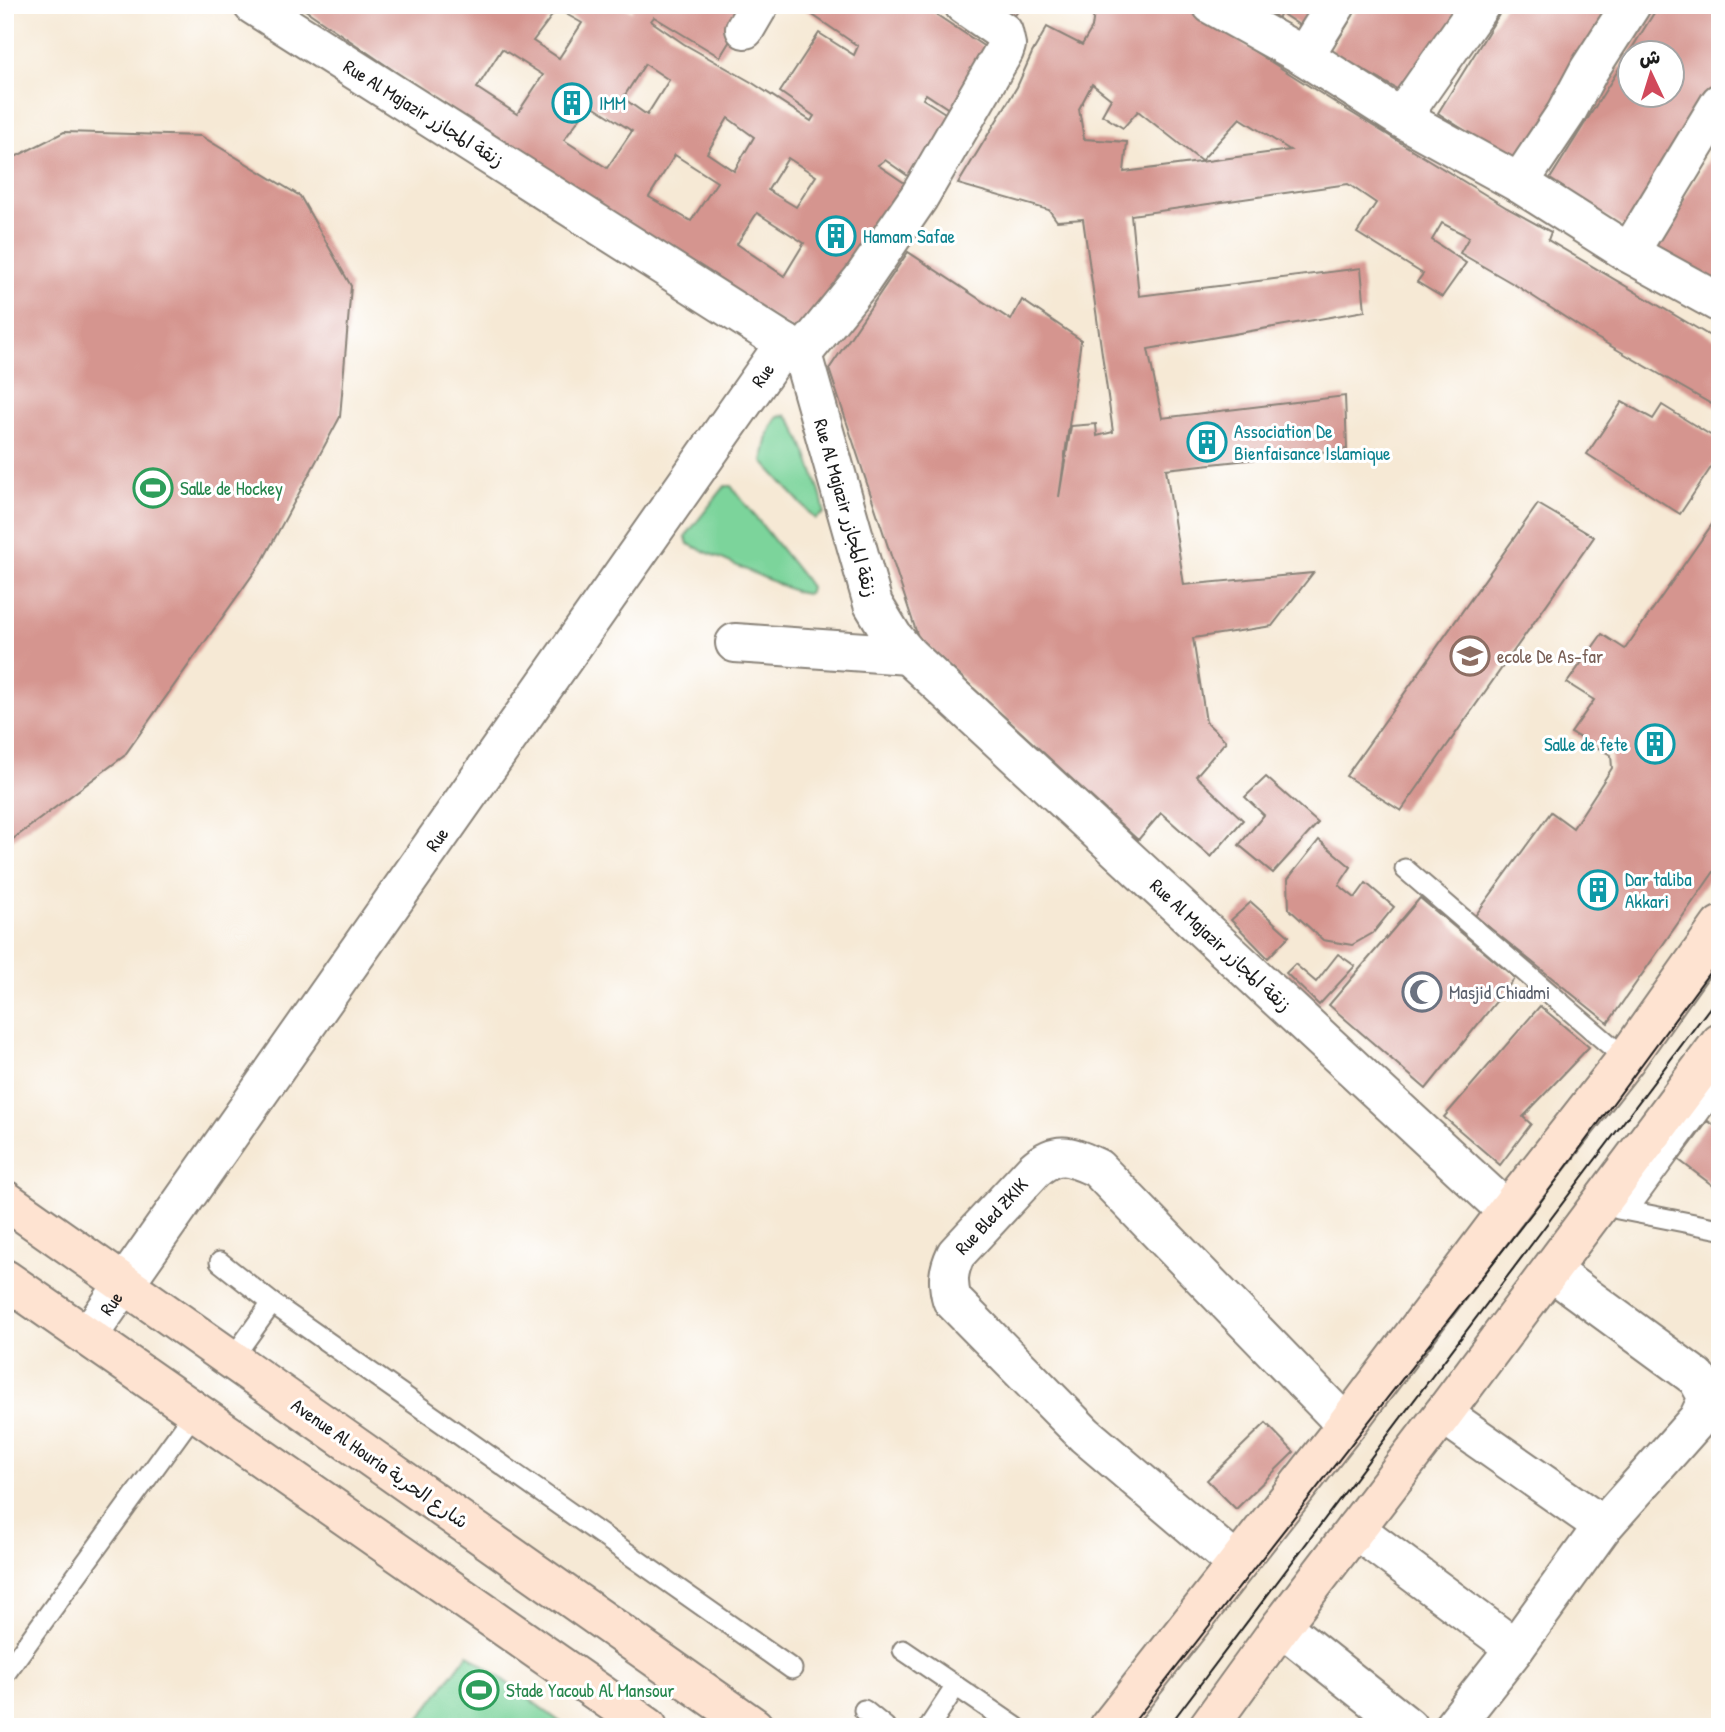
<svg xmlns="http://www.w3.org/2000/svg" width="1725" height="1732" font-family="'Patrick Hand','Playpen Sans Arabic',sans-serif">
<rect width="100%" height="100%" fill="#fff"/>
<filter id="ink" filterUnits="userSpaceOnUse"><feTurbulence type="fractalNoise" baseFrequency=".0143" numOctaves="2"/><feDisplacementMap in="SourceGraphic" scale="14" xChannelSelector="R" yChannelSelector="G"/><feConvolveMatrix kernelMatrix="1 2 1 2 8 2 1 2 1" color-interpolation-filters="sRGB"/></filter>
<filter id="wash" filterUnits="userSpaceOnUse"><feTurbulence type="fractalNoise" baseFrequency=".00686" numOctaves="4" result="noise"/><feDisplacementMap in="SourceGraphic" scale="28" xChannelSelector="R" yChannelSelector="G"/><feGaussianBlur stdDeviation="1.57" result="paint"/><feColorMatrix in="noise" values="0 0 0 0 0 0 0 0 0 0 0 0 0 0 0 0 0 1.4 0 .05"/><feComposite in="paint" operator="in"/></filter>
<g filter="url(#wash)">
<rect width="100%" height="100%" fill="#f6e9d5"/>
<g fill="#7bd49b" stroke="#4c785c" stroke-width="2">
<path d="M786 415C798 425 824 497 824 513L815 519 763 462C766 445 767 430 779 416Z"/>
<polygon points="725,486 731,486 803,577 810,587 809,592 806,594 796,592 688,544 686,537 688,533"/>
<polygon points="468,1654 567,1727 413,1727"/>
</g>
<g id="blocks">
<g fill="#d5958f" fill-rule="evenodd">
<path d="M298 5H466L470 8 472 5H621L631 11 636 5H752L720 57 654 17 651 21 684 44 751 82 811 121 814 116 780 92 819 33 854 55 858 46 798 5H922L991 51 955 113 926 94 923 99 953 118 914 180 885 160 878 165 912 188 808 340 479 129ZM557 9 582 23 559 58 533 41ZM502 49 543 75 517 114 477 88ZM645 64 669 80 647 115 623 98ZM590 104 632 131 607 168 564 140ZM728 118 754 137 734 171 707 153ZM675 155 717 182 691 221 649 197ZM788 158 816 176 796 207 768 190ZM757 213 804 243 784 276 737 244Z"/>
<polygon points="994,5 1022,5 1014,17"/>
<path d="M1095 5H1187L1257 53 1339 105 1507 208 1551 232 1548 240 1720 342V409L1597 338 1517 286 1460 253 1469 237 1442 223 1432 240 1466 263 1442 297 1417 282 1423 274 1357 233 1376 203 1348 184 1131 215 1139 296 1361 268 1365 311 1148 349 1162 418 1345 396 1347 449 1166 469 1184 585 1313 573 1272 626 1193 638 1206 722 1226 741 1196 776 1243 820 1211 857 1161 813 1138 840 918 637 829 369 908 252 1011 320 1022 300 1081 340 1059 497 1071 426 1096 424 1097 436 1113 432 1083 219 1057 221 1049 210 958 184 1017 87 1032 53 1047 27 1082 45 1092 28ZM1092 84 1111 99 1102 115 1123 128 1138 111 1201 161 1240 118 1290 150 1124 172 1127 142 1084 139 1079 109Z"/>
<polygon points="1261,5 1333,5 1314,35 1281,13 1278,18"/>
<polygon points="1359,5 1480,5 1415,99 1331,52"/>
<polygon points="1505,5 1631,5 1526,171 1438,113"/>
<path d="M1659 5H1720V103L1639 236 1548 182ZM1630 52H1672V94H1630Z"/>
<polygon points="64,132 201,136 300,196 351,286 340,417 263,560 124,756 5,845 5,162"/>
<polygon points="1720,141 1720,286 1654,248"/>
<polygon points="1622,402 1653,419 1662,405 1720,441 1720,454 1680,514 1587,454"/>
<polygon points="1538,504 1594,537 1401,811 1346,776"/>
<polygon points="1720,513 1720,863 1608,1023 1475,916 1551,812 1573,828 1612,768 1611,755 1571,733 1594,700 1567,683 1602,634 1625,649"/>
<polygon points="1266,777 1318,823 1273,873 1239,845 1264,815 1245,797"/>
<polygon points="1319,840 1351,867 1339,885 1355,898 1366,883 1394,907 1373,933 1352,945 1323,940 1289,909 1288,879"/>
<polygon points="1420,898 1515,978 1426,1089 1329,1005"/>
<polygon points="1251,902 1289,936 1268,958 1231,920"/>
<polygon points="1338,954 1355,966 1319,1005 1286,973 1295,964 1316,982"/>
<polygon points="1540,1006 1589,1047 1523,1117 1531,1124 1500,1165 1444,1117"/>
<polygon points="1708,1121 1720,1130 1720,1191 1679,1160"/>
<polygon points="1266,1423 1294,1452 1236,1509 1207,1480"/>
</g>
</g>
</g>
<g filter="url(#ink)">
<use href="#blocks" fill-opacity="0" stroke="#898278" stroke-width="2"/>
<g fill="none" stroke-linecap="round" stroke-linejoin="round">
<g stroke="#898278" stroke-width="23">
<g id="lane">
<polyline points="1405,869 1626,1059"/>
<polyline points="1618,1209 1720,1229"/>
<polyline points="1628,1210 1720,1085"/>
<polyline points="220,1262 272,1303 792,1669"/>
<polyline points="232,1359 272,1303"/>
<polyline points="903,1650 1016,1727"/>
<polyline points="5,1674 195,1412"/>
<polyline points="864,1710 885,1727"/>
<polyline points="929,1727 956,1686"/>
</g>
</g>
<g stroke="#898278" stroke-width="42">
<g id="street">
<polyline points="253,5 802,354 873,604 893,637 908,655 1507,1211"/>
<polyline points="1212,5 1304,56 1401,118 1519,183 1629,253 1720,303"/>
<polyline points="745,29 759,5"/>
<polyline points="1304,56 1336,5"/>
<polyline points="1401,118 1480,5"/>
<polyline points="1519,183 1566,113 1589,70 1631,5"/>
<polyline points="1629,253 1720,103"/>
<polyline points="802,354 862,280 919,197 1004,51 1006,45 1003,32 964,5"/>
<polyline points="735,643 908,655"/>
<path id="s1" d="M88 1336 785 343"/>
<polyline points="1443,1414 1603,1526"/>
<polyline points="1355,1529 1515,1648"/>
<path id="s2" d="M1237 1564 1085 1435 952 1300C947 1282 948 1271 956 1254L1034 1170C1058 1149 1070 1156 1097 1168L1346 1425"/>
<polyline points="1281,1626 1408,1727"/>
<polyline points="1453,1727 1515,1648 1603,1526 1698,1419 1708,1398 1697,1378 1551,1271"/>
</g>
</g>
<g stroke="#898278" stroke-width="42">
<g id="secondary">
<polyline points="5,1200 754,1727"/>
<polyline points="5,1279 648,1727"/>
<polyline points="1109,1727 1346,1425 1507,1211 1626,1059 1720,926"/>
<polyline points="1208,1727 1281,1626 1443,1414 1720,1043"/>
</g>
</g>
<use href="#lane" stroke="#fff" stroke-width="19"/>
<use href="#street" stroke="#fff" stroke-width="38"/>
<use href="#secondary" stroke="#fee3d1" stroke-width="38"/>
<g stroke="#1c1c1c" stroke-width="2">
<polyline points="1130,1727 1539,1204 1720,958"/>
<polyline points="1168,1727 1720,994"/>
</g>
</g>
</g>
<defs>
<g id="building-ring" transform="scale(2.0125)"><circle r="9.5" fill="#fff" stroke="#0f9aa8" stroke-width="1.5"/><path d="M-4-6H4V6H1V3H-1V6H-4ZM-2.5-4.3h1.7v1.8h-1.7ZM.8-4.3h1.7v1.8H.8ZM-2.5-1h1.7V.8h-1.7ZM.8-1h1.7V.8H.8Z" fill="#0f9aa8"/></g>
<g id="stadium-ring" transform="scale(2.0125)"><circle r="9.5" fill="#fff" stroke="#2e9e5b" stroke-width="1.5"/><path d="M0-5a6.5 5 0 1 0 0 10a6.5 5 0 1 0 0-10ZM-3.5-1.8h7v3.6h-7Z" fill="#2e9e5b"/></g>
<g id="school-ring" transform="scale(2.0125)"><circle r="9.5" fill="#fff" stroke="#8d6e63" stroke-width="1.5"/><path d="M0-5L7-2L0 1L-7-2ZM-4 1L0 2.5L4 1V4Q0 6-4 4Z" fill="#8d6e63"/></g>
<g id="mosque-ring" transform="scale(2.0125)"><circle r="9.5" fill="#fff" stroke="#6b7280" stroke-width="1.5"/><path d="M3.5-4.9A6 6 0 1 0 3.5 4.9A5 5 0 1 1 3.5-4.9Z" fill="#6b7280"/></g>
</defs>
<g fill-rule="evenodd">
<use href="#building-ring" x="572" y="103"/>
<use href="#building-ring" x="836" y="236"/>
<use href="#building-ring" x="1207" y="442"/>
<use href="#stadium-ring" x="153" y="488"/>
<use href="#school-ring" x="1470" y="656"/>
<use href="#building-ring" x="1655" y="744"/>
<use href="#building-ring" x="1598" y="890"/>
<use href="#mosque-ring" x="1422" y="992"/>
<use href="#stadium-ring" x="479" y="1690"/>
</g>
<g text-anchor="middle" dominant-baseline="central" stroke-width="6" stroke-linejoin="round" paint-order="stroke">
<g font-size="19" fill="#0d838f" stroke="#fff" text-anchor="start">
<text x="599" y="103">IMM</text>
<text x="863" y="236">Hamam Safae</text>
<text x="1234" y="431">Association De<tspan x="1234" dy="22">Bienfaisance Islamique</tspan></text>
<text x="1628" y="744" text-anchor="end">Salle de fete</text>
<text x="1625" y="879">Dar taliba<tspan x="1625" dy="22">Akkari</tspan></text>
</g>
<g font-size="19" fill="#1c1c1c" stroke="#fff">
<text transform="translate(424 113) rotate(32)">Rue Al Majazir زنقة المجازر</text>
<text stroke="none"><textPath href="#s1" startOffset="1174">Rue</textPath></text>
<text transform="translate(846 508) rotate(74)">Rue Al Majazir زنقة المجازر</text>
<text stroke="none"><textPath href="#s1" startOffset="607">Rue</textPath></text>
<text transform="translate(1221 945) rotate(43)">Rue Al Majazir زنقة المجازر</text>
<text stroke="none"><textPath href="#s2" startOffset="488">Rue Bled ZKIK</textPath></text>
<text stroke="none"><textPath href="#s1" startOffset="40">Rue</textPath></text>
<text transform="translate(380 1463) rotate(35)">Avenue Al Houria شارع الحرية</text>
</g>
<g font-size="19" fill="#27864d" stroke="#fff" text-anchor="start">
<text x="180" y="488">Salle de Hockey</text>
<text x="506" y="1690">Stade Yacoub Al Mansour</text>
</g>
<g font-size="19" fill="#785e54" stroke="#fff" text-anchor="start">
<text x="1497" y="656">ecole De As-far</text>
</g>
<g font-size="19" fill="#5b616d" stroke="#fff" text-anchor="start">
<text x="1449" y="992">Masjid Chiadmi</text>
</g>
</g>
<rect width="1725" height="1732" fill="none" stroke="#fff" stroke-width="28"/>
<g transform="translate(1651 74) rotate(356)"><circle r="33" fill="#ffffff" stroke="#a4a4a4" stroke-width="2"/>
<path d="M0-5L12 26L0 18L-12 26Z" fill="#d1495b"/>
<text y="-10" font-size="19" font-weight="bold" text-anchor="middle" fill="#1c1c1c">ش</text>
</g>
</svg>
